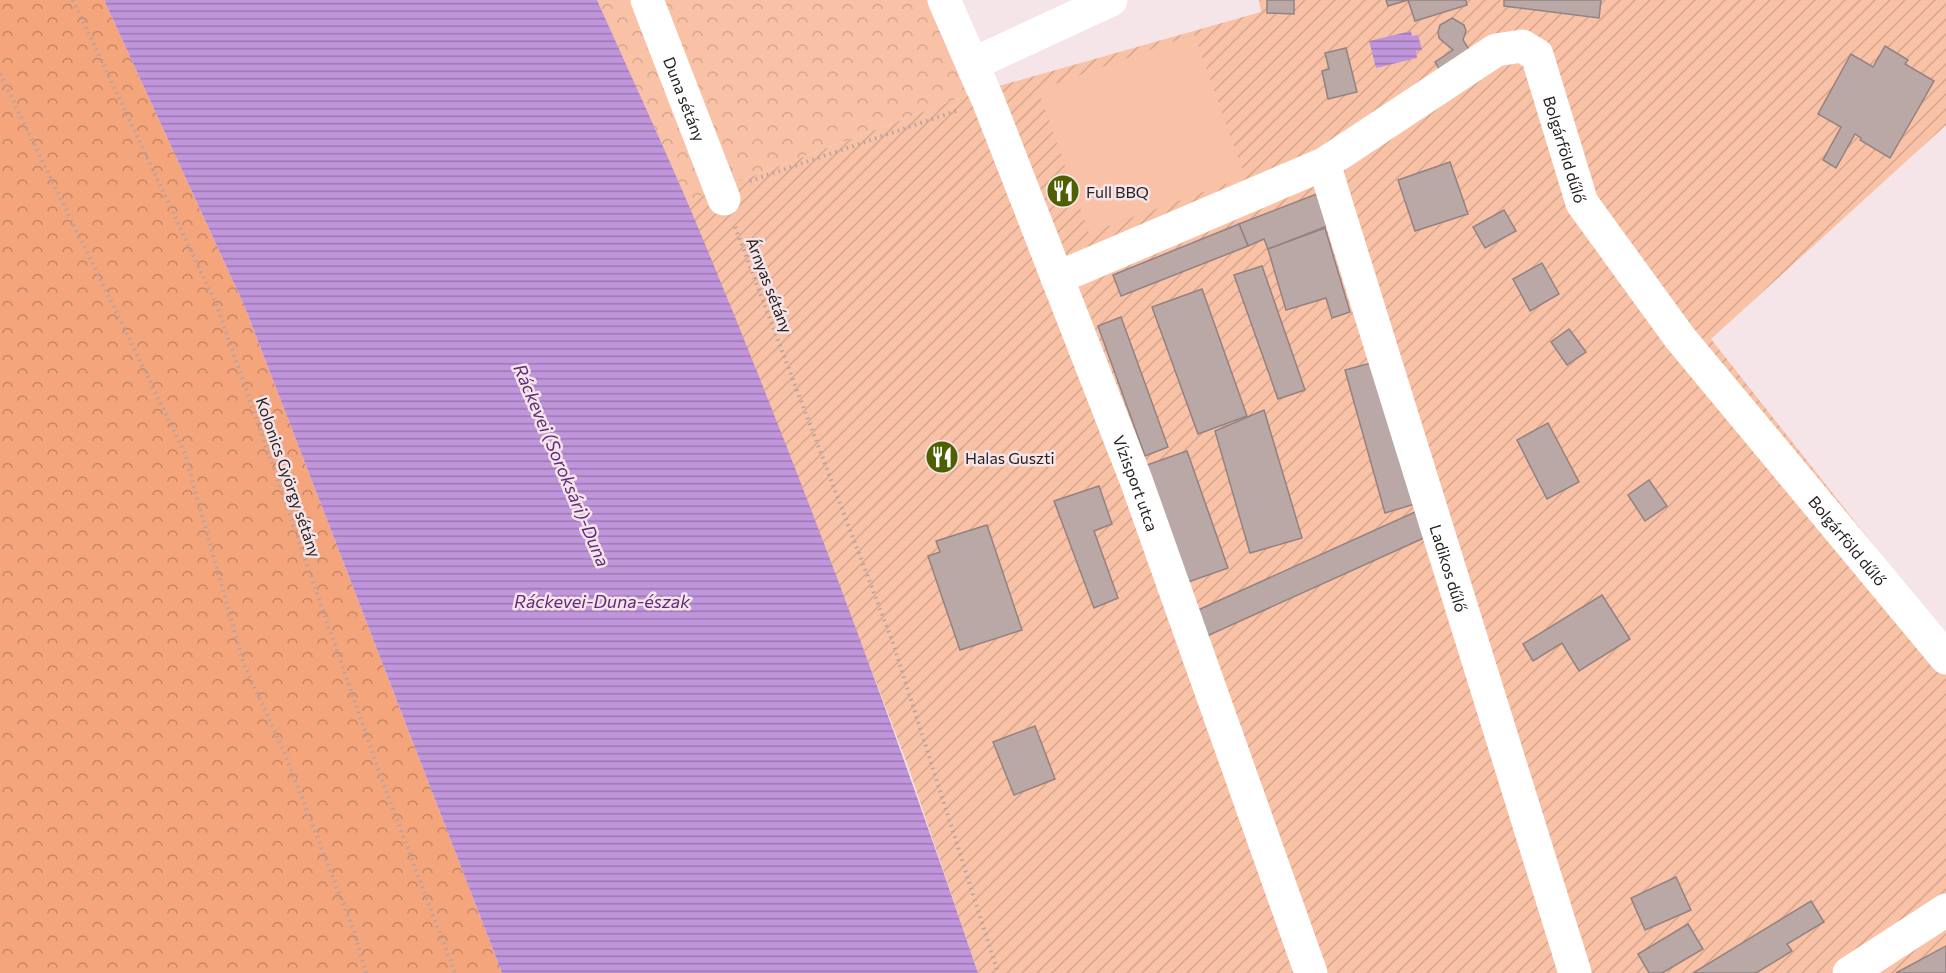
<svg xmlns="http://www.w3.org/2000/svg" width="1946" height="973" font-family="Commissioner,sans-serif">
<defs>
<pattern id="forest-crowns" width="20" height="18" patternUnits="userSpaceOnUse" patternTransform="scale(1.5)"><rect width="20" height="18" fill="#f5a57c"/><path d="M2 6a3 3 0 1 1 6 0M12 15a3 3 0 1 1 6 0" fill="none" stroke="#c68665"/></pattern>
<pattern id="park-crowns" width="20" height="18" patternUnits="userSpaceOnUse" patternTransform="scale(1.5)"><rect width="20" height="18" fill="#f9c1a5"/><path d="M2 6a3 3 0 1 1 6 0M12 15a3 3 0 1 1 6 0" fill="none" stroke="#d5a68e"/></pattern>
<pattern id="garden-furrows" width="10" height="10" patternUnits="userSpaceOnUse" patternTransform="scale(1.5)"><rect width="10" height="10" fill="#f9c1a5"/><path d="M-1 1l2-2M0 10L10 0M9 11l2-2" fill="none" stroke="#d5a68e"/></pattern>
<pattern id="water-rules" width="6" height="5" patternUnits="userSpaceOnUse" patternTransform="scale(1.5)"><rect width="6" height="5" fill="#c095db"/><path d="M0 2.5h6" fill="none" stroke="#9c79b1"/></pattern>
</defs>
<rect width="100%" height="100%" fill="#f5e4e8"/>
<polygon fill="url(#forest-crowns)" points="0,0 104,0 244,305 502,973 0,973"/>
<polygon fill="url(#park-crowns)" points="597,0 927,0 967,95 687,201"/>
<polygon fill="url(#garden-furrows)" points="1259,0 1946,0 1946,125 1711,339 1946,637 1946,973 978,973 908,766 816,524 687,201 967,95 1261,12"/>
<polygon fill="#f9c1a5" points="1194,34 1245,177 1089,233 1038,90"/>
<g fill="url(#water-rules)">
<path d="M104 0H597C627 67 658 134 687 201 794 455 890 713 978 973H502L244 305Z"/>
<polygon points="1411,31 1412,36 1418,35 1422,50 1416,51 1417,58 1376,68 1369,41"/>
</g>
<g fill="#baa8a7" stroke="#938281" stroke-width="1.5">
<polygon points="1267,0 1294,0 1294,14 1267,13"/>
<polygon points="1386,0 1466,0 1467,5 1415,21 1408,0 1388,6"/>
<polygon points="1504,0 1601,0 1599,18 1504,6"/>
<polygon points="1452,18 1464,25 1466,31 1463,40 1474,57 1444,77 1435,62 1453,50 1439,38 1438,32 1440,25"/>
<polygon points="1885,46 1908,60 1905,64 1934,81 1890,158 1860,140 1861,138 1855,134 1836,168 1823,160 1841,127 1818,114 1851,54 1873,67"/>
<polygon points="1346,48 1357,92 1328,99 1322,71 1329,69 1325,53"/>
<polygon points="1450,162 1468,214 1415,231 1398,180"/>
<polygon points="1322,192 1335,223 1268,249 1264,239 1248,246 1239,224"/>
<polygon points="1504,210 1516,231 1485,248 1473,227"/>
<polygon points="1239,224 1248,246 1121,296 1113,275"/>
<polygon points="1325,228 1350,312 1332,318 1326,298 1286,310 1268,249"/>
<polygon points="1542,263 1559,294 1530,311 1513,279"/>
<polygon points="1262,266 1305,390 1278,399 1234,275"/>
<polygon points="1202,289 1247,416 1198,434 1152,307"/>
<polygon points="1121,317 1168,447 1145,456 1098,326"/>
<polygon points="1569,329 1586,352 1567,365 1551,342"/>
<polygon points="1375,362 1415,504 1385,513 1345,370"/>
<polygon points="1264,410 1302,538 1250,553 1215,431"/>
<polygon points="1548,423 1579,482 1547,499 1517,440"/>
<polygon points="1187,451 1228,568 1188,582 1147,465"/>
<polygon points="1649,480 1667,506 1645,521 1628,495"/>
<polygon points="1099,486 1112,524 1094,531 1118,598 1094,608 1054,501"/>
<polygon points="1415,512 1426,537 1207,636 1196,611"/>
<polygon points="987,525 1022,630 960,650 928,556 940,552 936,541"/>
<polygon points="1602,595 1630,639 1579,671 1562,643 1533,661 1523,644"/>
<polygon points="1035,726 1055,779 1014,795 993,742"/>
<polygon points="1676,877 1691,910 1645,930 1631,898"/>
<polygon points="1811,901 1824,922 1787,944 1792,951 1756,973 1693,973"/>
<polygon points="1688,924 1703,949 1662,973 1649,973 1638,954"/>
<polygon points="1946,946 1946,973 1896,973"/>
</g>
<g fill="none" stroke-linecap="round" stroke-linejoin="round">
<g stroke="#b1a4a7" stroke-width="4" stroke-dasharray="1.5 4.5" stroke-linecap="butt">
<polyline points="73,0 217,306 383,783 455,973"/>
<polyline points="0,74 184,451 244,665 283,749 354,931 366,973"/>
<polyline points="750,181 959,110"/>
<polyline points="735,227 893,643 998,973"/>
</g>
<g stroke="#fff" stroke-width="33">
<path id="s1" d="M647 0 724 199"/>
<path id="s2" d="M944 0 988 100 1136 480 1311 973"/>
<polyline points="973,64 1111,0"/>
<path id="s3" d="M1324 164 1575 973"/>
<path id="s4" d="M1057 278 1324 164 1496 50 1522 46 1537 55 1582 203 1680 338 1946 658"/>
<polyline points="1849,973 1946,910"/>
</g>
</g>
<defs>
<g id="restaurant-disc" transform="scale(1.725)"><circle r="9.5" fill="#4f6003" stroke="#f5e4e8"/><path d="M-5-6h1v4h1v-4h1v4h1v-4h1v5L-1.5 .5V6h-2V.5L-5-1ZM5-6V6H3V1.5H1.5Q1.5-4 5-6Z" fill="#fff"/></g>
</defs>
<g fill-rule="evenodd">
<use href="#restaurant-disc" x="1063" y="191"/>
<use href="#restaurant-disc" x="942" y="457"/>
</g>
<g text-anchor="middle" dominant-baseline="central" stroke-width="5" stroke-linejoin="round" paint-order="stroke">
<g font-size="16" fill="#272122" stroke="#f5e4e8">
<text stroke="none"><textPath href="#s1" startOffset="106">Duna sétány</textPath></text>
<text stroke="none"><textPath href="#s4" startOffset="639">Bolgárföld dűlő</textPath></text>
<text transform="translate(770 285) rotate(69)">Árnyas sétány</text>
<text transform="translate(289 477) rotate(71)">Kolonics György sétány</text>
<text stroke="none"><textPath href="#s2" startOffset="520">Vízisport utca</textPath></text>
<text stroke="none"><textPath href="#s4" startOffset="1125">Bolgárföld dűlő</textPath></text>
<text stroke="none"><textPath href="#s3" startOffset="423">Ladikos dűlő</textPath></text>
</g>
<g font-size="16" fill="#272122" stroke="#f5e4e8" text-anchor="start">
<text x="1086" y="191">Full BBQ</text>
<text x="965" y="457">Halas Guszti</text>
</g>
<g font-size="18" font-style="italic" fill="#602a7d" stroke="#f5e4e8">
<text transform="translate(562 465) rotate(67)">Ráckevei (Soroksári)-Duna</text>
<text x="602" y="601">Ráckevei-Duna-észak</text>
</g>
</g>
</svg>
